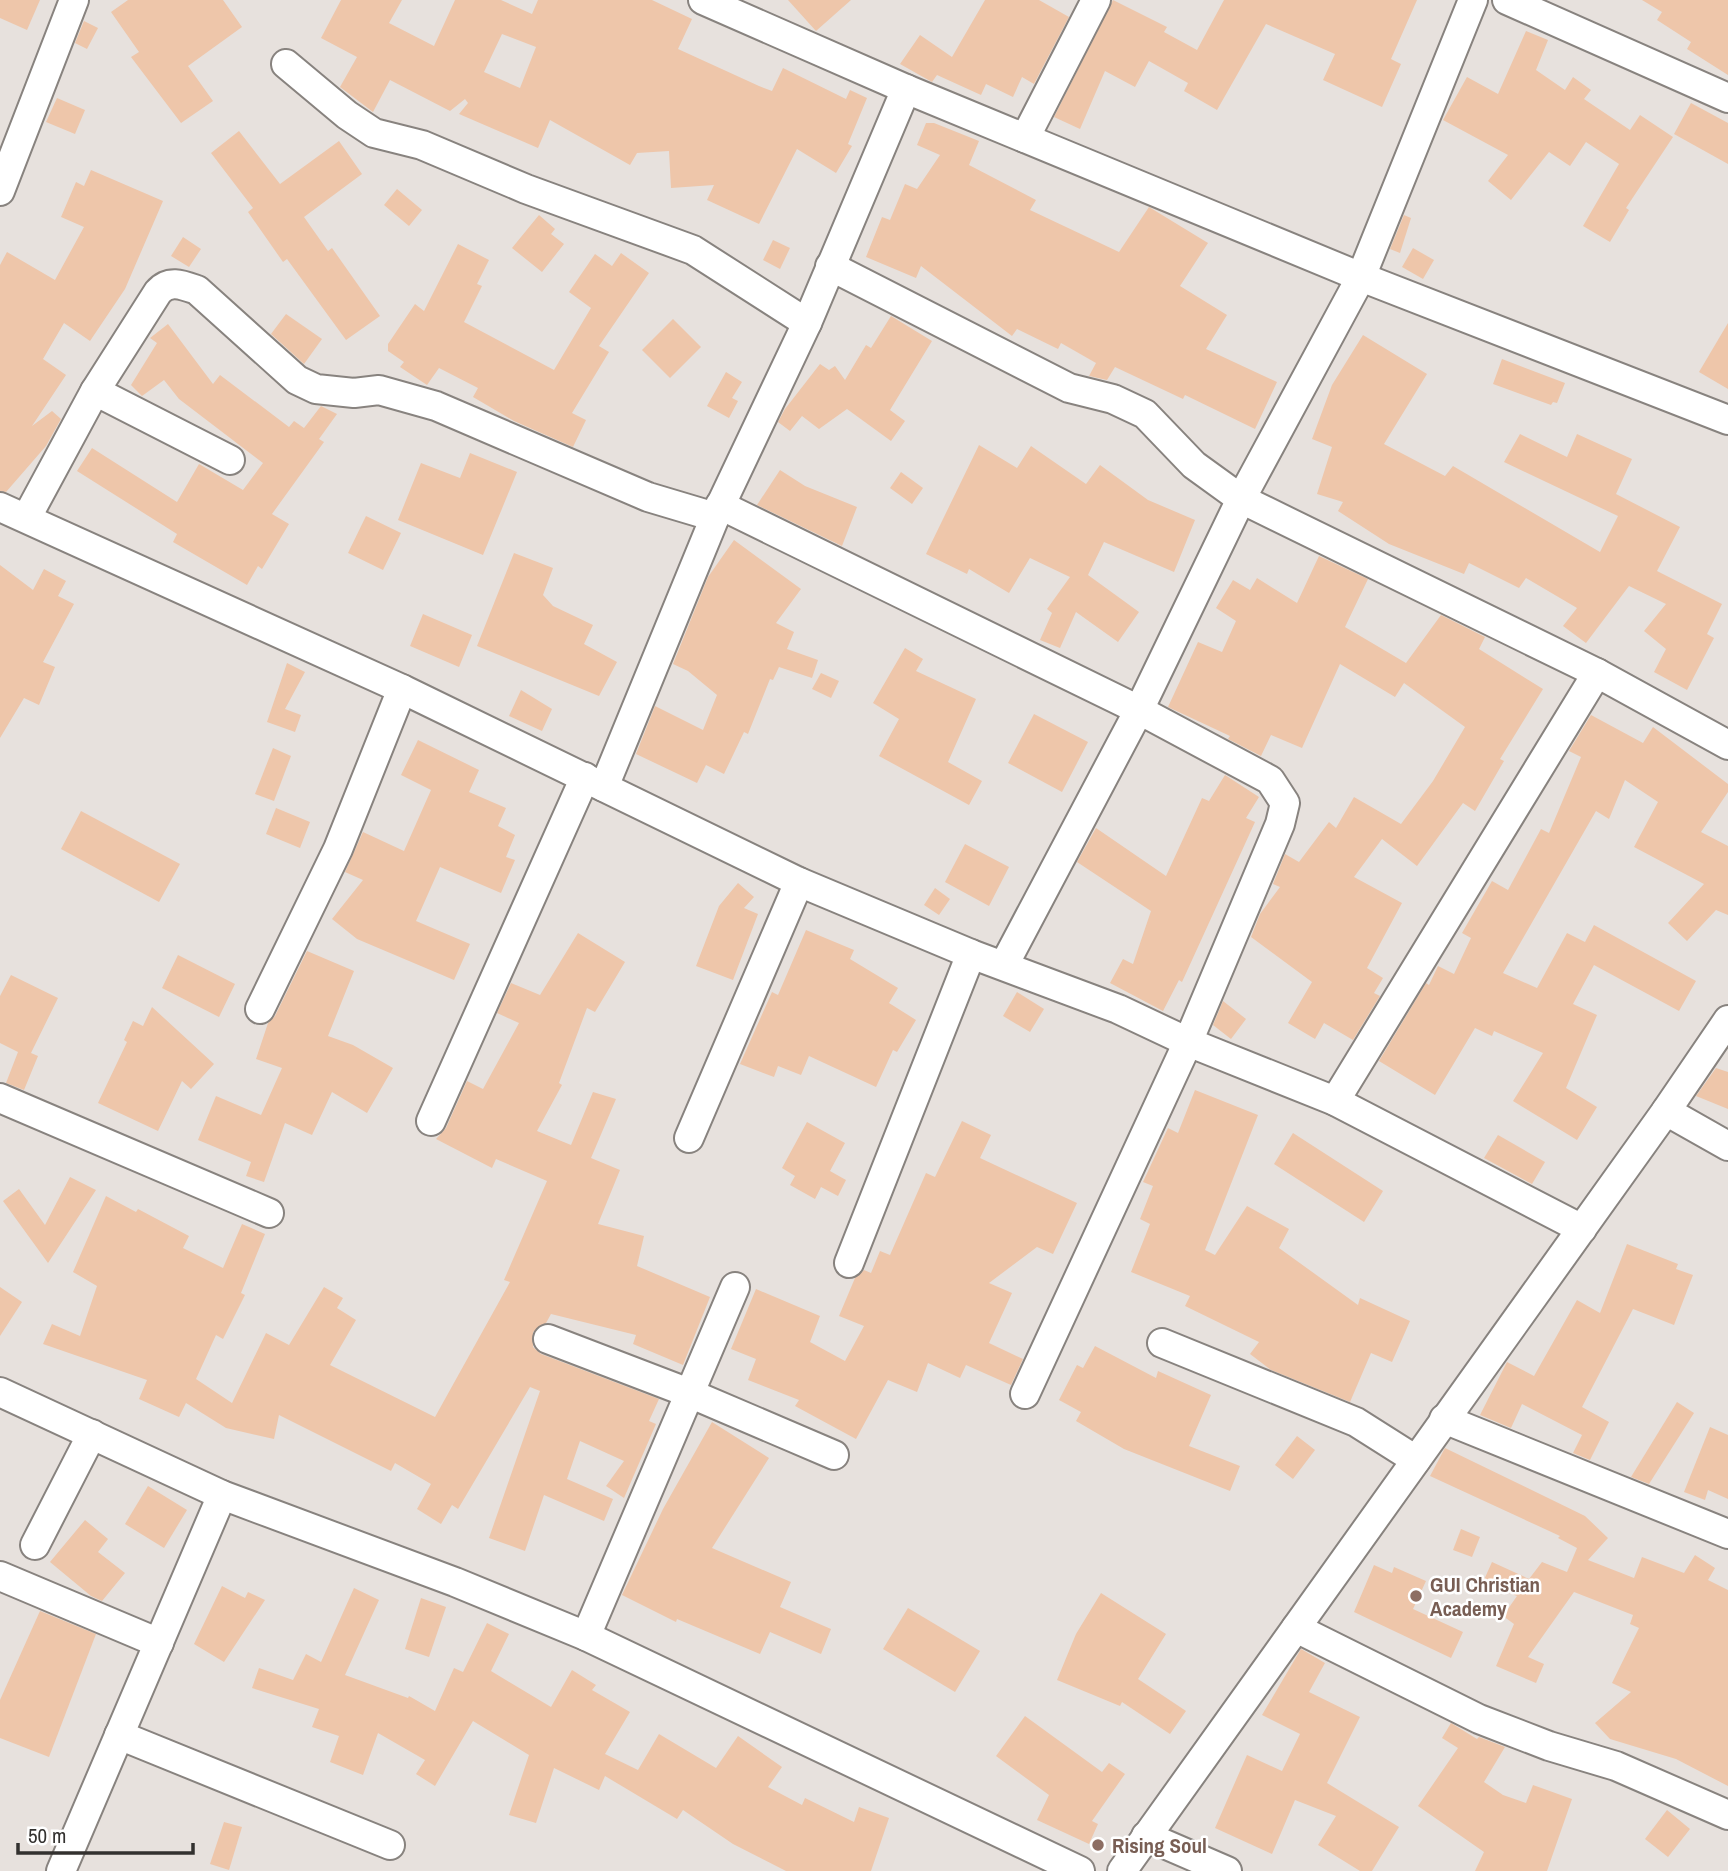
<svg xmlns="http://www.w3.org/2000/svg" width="1728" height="1871" font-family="'Archivo Narrow',sans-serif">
<rect width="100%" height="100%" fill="#e7e1dd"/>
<g fill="#eec6aa" fill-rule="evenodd">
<polygon points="0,0 40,0 27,30 0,18"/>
<polygon points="128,0 223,0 242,27 188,66 213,101 181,123 131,57 139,52 111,12"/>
<path d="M341 0H402L389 23 434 46 455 0H501L532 14 538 0H652L692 19 678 49 759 86 772 91 783 68 846 99 850 90 867 98 848 144 852 146 836 173 797 149 759 224 707 200 714 185 671 188 669 151 637 153 630 165 550 120 538 148 459 114 468 103 465 99 450 111 390 80 373 112 340 87 357 57 321 38ZM502 34 536 47 520 88 484 72Z"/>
<polygon points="788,0 851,0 816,31"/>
<polygon points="985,0 1039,0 1069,17 1034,84 1022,77 1013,97 986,84 981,95 937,75 932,82 900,64 920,35 952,57"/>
<polygon points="1113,0 1167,27 1164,32 1197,50 1224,0 1417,0 1391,59 1401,64 1382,107 1323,80 1335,54 1266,24 1217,110 1184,91 1188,83 1149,61 1135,87 1105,71 1080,129 1054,117"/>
<polygon points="1642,0 1728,0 1728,75 1687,49 1691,42 1657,20 1662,12"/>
<polygon points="84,21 98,28 87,49 75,43"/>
<polygon points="1526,31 1548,40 1536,70 1565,90 1573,77 1591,90 1584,99 1630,130 1640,115 1673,137 1626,208 1629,210 1610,242 1583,226 1619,164 1586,142 1570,166 1549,152 1511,200 1488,181 1508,155 1443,120 1467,77 1498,94"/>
<polygon points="57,98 85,110 75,134 46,122"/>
<polygon points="1691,103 1728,123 1728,164 1674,134"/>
<polygon points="926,123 934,123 979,141 969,165 1036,200 1030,210 1119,252 1149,207 1208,243 1180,286 1227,315 1206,349 1277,382 1255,429 1185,395 1183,399 1115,367 1107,380 1089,376 1096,363 1061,343 1058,349 1017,329 1012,336 921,266 916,278 866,257 882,217 890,220 905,184 917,189 940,155 917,145"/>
<polygon points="239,131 280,184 339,141 362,174 304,217 328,251 332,248 380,316 346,340 287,259 283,262 248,212 253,208 211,153"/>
<polygon points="91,170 163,201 125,289 90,341 64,323 43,359 66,375 32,426 52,411 61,419 46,446 6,492 0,491 0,265 7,252 55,280 84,227 61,217 76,182 84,186"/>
<polygon points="397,189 422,210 409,226 384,205"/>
<polygon points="539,215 555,229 551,234 564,244 542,272 512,248"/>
<polygon points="1404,215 1411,218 1400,253 1390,249"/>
<polygon points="183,237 201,249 189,267 171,256"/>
<polygon points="773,240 790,248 780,269 763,260"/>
<polygon points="458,244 489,260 477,284 482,286 464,322 554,370 591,308 569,292 595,254 612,266 621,253 649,273 599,346 609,352 572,413 586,420 573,447 514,421 473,397 478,388 439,368 427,385 400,367 404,362 388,351 388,344 415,304 424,311"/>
<polygon points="1413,248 1434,260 1423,279 1402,267"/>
<polygon points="286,314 322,339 304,364 271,334"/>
<polygon points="891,316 932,341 890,410 905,421 891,441 847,409 819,429 802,416 790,431 778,422 785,409 820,364 829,370 835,366 845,380 866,345 871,348"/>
<polygon points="673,319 701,347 670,378 642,350"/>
<polygon points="1728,323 1728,389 1699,372"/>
<polygon points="168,324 213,384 220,375 289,427 294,421 304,428 321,406 337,414 319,439 324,442 272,514 289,524 262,569 258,566 247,585 173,542 177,534 77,471 92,448 177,502 199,464 243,490 263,463 179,399 164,380 142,396 131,385 157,343 150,338"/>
<polygon points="1363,335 1427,374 1384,444 1445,476 1453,466 1600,552 1618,516 1504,462 1520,434 1567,457 1577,434 1632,459 1616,494 1680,527 1657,571 1722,604 1707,634 1714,638 1687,690 1654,672 1666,649 1644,631 1666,604 1629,586 1586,643 1563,626 1577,608 1526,578 1519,588 1469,563 1464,574 1389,544 1338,511 1343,502 1317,494 1332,447 1312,439 1332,385"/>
<polygon points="1502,359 1565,383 1557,403 1553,402 1551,405 1493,384"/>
<polygon points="726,372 742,382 732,398 738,401 729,418 707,406"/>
<polygon points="979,445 1017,468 1031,446 1086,484 1100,465 1148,500 1195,520 1174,572 1104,542 1088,575 1139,612 1118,642 1076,612 1060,648 1040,640 1052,613 1047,609 1070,577 1030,558 1009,593 969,569 967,574 926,554"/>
<polygon points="470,453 517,472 483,555 398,520 421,463 460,478"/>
<polygon points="780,470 805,486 857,507 842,546 757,505"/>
<polygon points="901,472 923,488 912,504 890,488"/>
<polygon points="366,516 401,533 383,570 348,553"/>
<polygon points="734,540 801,589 776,623 794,632 787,649 818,660 812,678 779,667 773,680 770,679 748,734 744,732 724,774 706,765 697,783 636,754 655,706 703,730 717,695 688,671 673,664 708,577"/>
<polygon points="514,553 553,568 543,595 553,606 593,625 584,644 617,662 599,696 477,646"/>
<polygon points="1319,556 1368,579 1345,627 1406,663 1441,615 1485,637 1479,649 1543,689 1500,759 1504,761 1475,811 1463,803 1417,866 1382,839 1354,877 1402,903 1367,968 1383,978 1374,993 1380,996 1353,1040 1324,1023 1315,1039 1288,1023 1312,982 1251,937 1260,914 1280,887 1273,884 1285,854 1299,862 1329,822 1336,828 1354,797 1401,824 1433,781 1465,727 1404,683 1395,697 1340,664 1302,748 1271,735 1261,756 1228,739 1230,736 1168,707 1198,642 1222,652 1236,621 1216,608 1233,580 1250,590 1257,578 1297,603"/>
<polygon points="0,565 33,590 44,569 66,581 58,596 74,604 43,662 55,667 39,705 24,698 0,738"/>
<polygon points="423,614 472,635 459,667 410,646"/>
<polygon points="905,648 923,659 916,671 976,699 948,762 982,781 969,805 879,756 899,719 873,703"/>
<polygon points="287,663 305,672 285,709 301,715 295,732 267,722"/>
<polygon points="821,673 839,681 831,698 812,689"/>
<polygon points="521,690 552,709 542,731 509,716"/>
<polygon points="1034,714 1088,742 1062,792 1008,763"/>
<polygon points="1591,715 1643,743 1653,727 1728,784 1728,792 1701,832 1728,846 1728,915 1716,910 1687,941 1668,923 1704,884 1634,847 1658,802 1625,780 1609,819 1596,811 1503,973 1537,988 1567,933 1585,942 1594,925 1696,981 1679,1011 1594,965 1573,1004 1597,1015 1566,1088 1597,1107 1577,1140 1513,1101 1543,1053 1494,1031 1492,1036 1475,1028 1435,1095 1379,1061 1426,983 1429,985 1438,966 1454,974 1471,938 1462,933 1492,881 1508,890 1541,829 1549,833 1581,757 1569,751"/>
<polygon points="418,740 479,770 469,792 506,808 498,826 515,835 506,857 515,860 501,893 440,867 416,921 470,944 454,980 357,939 332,919 363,880 345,872 363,832 404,851 431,790 401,775"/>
<polygon points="273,748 291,756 274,801 255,794"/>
<polygon points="1225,775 1259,797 1246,818 1255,822 1182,982 1179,980 1163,1011 1110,983 1123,959 1133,964 1151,911 1077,862 1096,828 1166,876 1202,798 1209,801"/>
<polygon points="276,808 310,822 300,848 266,834"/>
<polygon points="81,811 180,864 159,902 61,849"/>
<polygon points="965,844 1009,867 989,906 945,882"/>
<polygon points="738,883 754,897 744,908 758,914 733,980 696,966 719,906"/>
<polygon points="935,888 950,899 939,915 924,905"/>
<polygon points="806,930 854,950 850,959 898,988 889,1003 916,1020 897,1052 893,1050 876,1087 809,1056 801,1075 778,1066 774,1077 740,1064 772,992 778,995"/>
<polygon points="578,933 625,962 595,1012 587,1008 559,1083 562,1085 537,1131 571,1145 593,1092 616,1099 591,1158 620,1170 598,1224 644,1236 637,1266 710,1297 683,1365 633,1344 636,1335 551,1314 546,1323 533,1332 533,1347 541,1354 659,1399 649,1421 656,1424 624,1498 606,1486 624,1461 580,1441 567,1479 613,1499 604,1521 544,1495 525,1551 489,1538 540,1391 530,1387 458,1509 452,1505 441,1524 417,1509 431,1484 395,1463 391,1471 279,1415 274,1439 226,1428 186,1403 179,1417 139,1399 147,1380 43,1344 52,1324 80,1336 97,1286 73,1272 106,1196 136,1212 138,1209 189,1236 183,1248 223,1268 242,1224 265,1234 241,1293 245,1295 223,1339 216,1335 196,1379 232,1403 266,1333 289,1345 324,1287 343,1298 337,1308 356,1320 330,1365 435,1417 510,1282 504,1280 547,1181 496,1159 492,1168 436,1139 446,1128 467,1081 483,1089 519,1023 497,1013 511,983 540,995"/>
<polygon points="307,951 354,971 328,1036 353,1045 393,1068 367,1113 332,1092 312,1135 285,1123 264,1182 246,1176 251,1162 198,1140 216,1096 261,1115 282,1068 256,1059 268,1023 275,1016"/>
<polygon points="178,955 235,984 219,1017 162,988"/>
<polygon points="11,975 58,998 31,1053 38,1056 24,1090 6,1083 18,1052 0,1043 0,996"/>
<polygon points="1017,992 1044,1009 1030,1032 1003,1016"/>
<polygon points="1223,1001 1246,1019 1231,1039 1213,1025"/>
<polygon points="152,1007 214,1064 191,1089 182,1081 158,1131 98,1103 127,1042 124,1040 133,1021 143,1026"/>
<polygon points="1716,1068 1728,1072 1728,1109 1696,1096"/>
<polygon points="1195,1090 1258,1115 1205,1250 1215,1255 1247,1206 1289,1229 1279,1248 1358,1305 1360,1298 1410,1321 1392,1362 1371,1353 1350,1402 1271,1370 1250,1354 1259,1342 1185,1306 1190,1296 1131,1272 1150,1224 1140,1219 1153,1186 1143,1182 1168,1128 1178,1133"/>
<polygon points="962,1121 991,1135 980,1158 1077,1203 1053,1254 1037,1247 989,1283 1012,1293 989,1343 1023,1359 1011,1385 966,1365 960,1378 928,1363 917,1392 888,1380 856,1439 795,1406 799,1400 748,1380 756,1359 731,1349 756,1289 820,1316 810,1342 845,1361 864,1326 839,1316 855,1278 864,1270 871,1273 880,1251 890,1255 926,1173 935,1177"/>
<polygon points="807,1122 845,1143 830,1171 846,1180 838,1196 821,1187 815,1199 790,1185 795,1176 782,1168"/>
<polygon points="1293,1133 1383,1191 1364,1222 1274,1164"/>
<polygon points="1498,1135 1545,1162 1532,1184 1484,1158"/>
<polygon points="70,1177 96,1190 48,1263 3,1201 19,1189 45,1225"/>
<polygon points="1627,1244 1678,1264 1676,1269 1693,1275 1674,1325 1633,1309 1582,1407 1609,1422 1590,1460 1573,1453 1582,1435 1522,1404 1511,1428 1480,1415 1507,1362 1534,1376 1577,1300 1600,1313"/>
<polygon points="0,1287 22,1302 0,1336"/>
<polygon points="1095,1346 1156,1378 1158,1371 1211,1395 1189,1446 1240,1466 1230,1491 1124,1449 1076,1421 1081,1412 1059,1400 1077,1365 1083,1368"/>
<polygon points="1677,1402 1694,1413 1649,1484 1631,1477"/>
<polygon points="712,1422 769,1458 712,1548 791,1582 780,1607 831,1629 821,1654 770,1632 760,1654 677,1619 676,1622 622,1595 663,1509"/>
<polygon points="1710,1427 1728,1435 1728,1499 1708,1490 1705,1500 1684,1492"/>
<polygon points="1297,1436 1315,1450 1293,1479 1275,1465"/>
<polygon points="1445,1448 1585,1516 1608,1538 1588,1560 1634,1578 1642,1557 1684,1573 1695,1555 1715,1568 1708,1580 1728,1590 1728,1786 1676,1759 1610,1739 1595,1723 1631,1692 1612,1683 1639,1628 1630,1624 1633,1615 1574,1592 1528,1657 1544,1664 1536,1683 1496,1666 1514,1624 1503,1616 1517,1596 1483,1582 1492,1562 1529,1579 1542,1562 1567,1572 1577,1548 1558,1538 1560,1536 1430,1476"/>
<polygon points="148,1486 187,1510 164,1548 125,1524"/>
<polygon points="85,1520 108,1539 98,1552 125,1573 102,1601 91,1596 50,1562"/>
<polygon points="1461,1529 1480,1537 1472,1557 1453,1550"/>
<polygon points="1374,1565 1392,1573 1394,1567 1426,1581 1413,1609 1463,1632 1451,1658 1354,1612"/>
<polygon points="222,1586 245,1598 248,1592 265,1600 224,1662 194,1644"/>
<polygon points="354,1588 379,1600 345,1675 408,1698 409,1696 435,1711 454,1668 463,1672 487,1623 509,1634 491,1671 551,1707 572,1670 596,1685 592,1690 630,1712 605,1754 638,1770 659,1734 716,1768 738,1736 782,1767 768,1787 802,1805 805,1798 854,1822 859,1807 889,1818 871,1871 786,1871 733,1844 683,1810 677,1819 605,1776 599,1790 554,1768 536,1823 509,1815 529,1755 473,1721 435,1786 416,1774 425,1760 378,1733 363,1775 330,1762 339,1736 312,1727 319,1709 252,1688 259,1668 293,1680 306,1654 321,1662"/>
<polygon points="1101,1593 1166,1634 1138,1679 1186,1711 1170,1734 1122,1702 1120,1706 1057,1680 1076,1634"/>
<polygon points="421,1598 446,1607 429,1657 405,1649"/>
<polygon points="908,1608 980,1651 955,1692 883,1649"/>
<polygon points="40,1611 96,1634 49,1757 0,1738 0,1700"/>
<polygon points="1301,1649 1325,1663 1309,1692 1360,1717 1327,1783 1399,1827 1372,1871 1360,1871 1318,1845 1336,1816 1295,1800 1272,1854 1215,1828 1247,1755 1282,1771 1300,1734 1262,1715"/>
<polygon points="1025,1716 1102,1772 1109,1763 1125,1774 1092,1821 1098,1824 1089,1844 1037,1820 1049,1795 996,1756"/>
<polygon points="1451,1723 1477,1739 1479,1737 1505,1747 1484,1782 1503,1795 1526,1803 1533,1785 1572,1799 1547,1871 1475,1871 1484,1852 1418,1806 1458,1748 1442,1738"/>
<polygon points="1667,1810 1690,1829 1668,1857 1645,1839"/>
<polygon points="224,1822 242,1827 229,1870 210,1864"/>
</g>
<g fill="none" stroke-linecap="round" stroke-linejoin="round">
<g stroke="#88837f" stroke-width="32">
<g id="minor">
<polyline points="703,0 906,89 1361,277 1728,420"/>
<polyline points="1507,0 1728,98"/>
<polyline points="286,64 347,115 374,133 422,145 526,189 693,250 807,323"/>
<polyline points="1025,138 1096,0"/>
<polyline points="0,191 74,0"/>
<polyline points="830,266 1069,388 1113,399 1145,414 1194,465 1241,499 1597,673 1728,745"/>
<polyline points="95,391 230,460"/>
<polyline points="720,505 1139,710 1270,780 1285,803 1280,824 1188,1042 1025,1394"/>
<polyline points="0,507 402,689 799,882 971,954 1118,1009 1188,1042 1335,1101 1582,1229"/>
<path d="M27 517 95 391 158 292C169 279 183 285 197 290L297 380 316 389 354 393 379 390 436 406 648 497 715 517"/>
<polyline points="604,787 715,517 807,323 906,89"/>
<polyline points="1004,965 1139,710 1241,499 1361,277 1473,0"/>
<polyline points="260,1009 338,849 402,689"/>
<polyline points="0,1098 269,1213"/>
<polyline points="1335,1101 1597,673"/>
<polyline points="1666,1111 1728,1146"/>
<polyline points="431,1121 585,777"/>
<polyline points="689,1138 799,882"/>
<polyline points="849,1263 971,954"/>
<polyline points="548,1339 689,1393 834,1455"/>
<polyline points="1162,1343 1356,1422 1416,1460"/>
<polyline points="0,1392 222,1495 455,1582 586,1636 1080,1871"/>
<polyline points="1444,1419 1728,1534"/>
<polyline points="35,1545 92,1434"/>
<polyline points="0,1576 159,1643"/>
<polyline points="1296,1628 1479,1719 1549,1746 1616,1766 1728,1815"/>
<polyline points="586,1636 735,1287"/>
<polyline points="119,1735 390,1845"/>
<polyline points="1146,1836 1227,1871"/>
<polyline points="61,1871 222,1495"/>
<polyline points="1122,1871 1666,1111 1728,1020"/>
</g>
</g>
<use href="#minor" stroke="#fff" stroke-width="28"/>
</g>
<g fill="#8d6e63" stroke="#fff" stroke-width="2.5">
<circle cx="1416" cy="1596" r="7"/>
<circle cx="1098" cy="1845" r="7"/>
</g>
<g text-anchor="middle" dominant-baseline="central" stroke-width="5" stroke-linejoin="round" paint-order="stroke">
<g font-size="21" font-weight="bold" fill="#785e54" stroke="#fff" text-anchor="start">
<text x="1430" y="1584">GUI Christian<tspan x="1430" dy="24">Academy</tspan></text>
<text x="1112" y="1845">Rising Soul</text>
</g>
</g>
<path d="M18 1843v10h175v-10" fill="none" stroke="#33312f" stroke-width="3.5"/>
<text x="28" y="1843" font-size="21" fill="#33312f" stroke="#ffffff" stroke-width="5" paint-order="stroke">50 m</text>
</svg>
